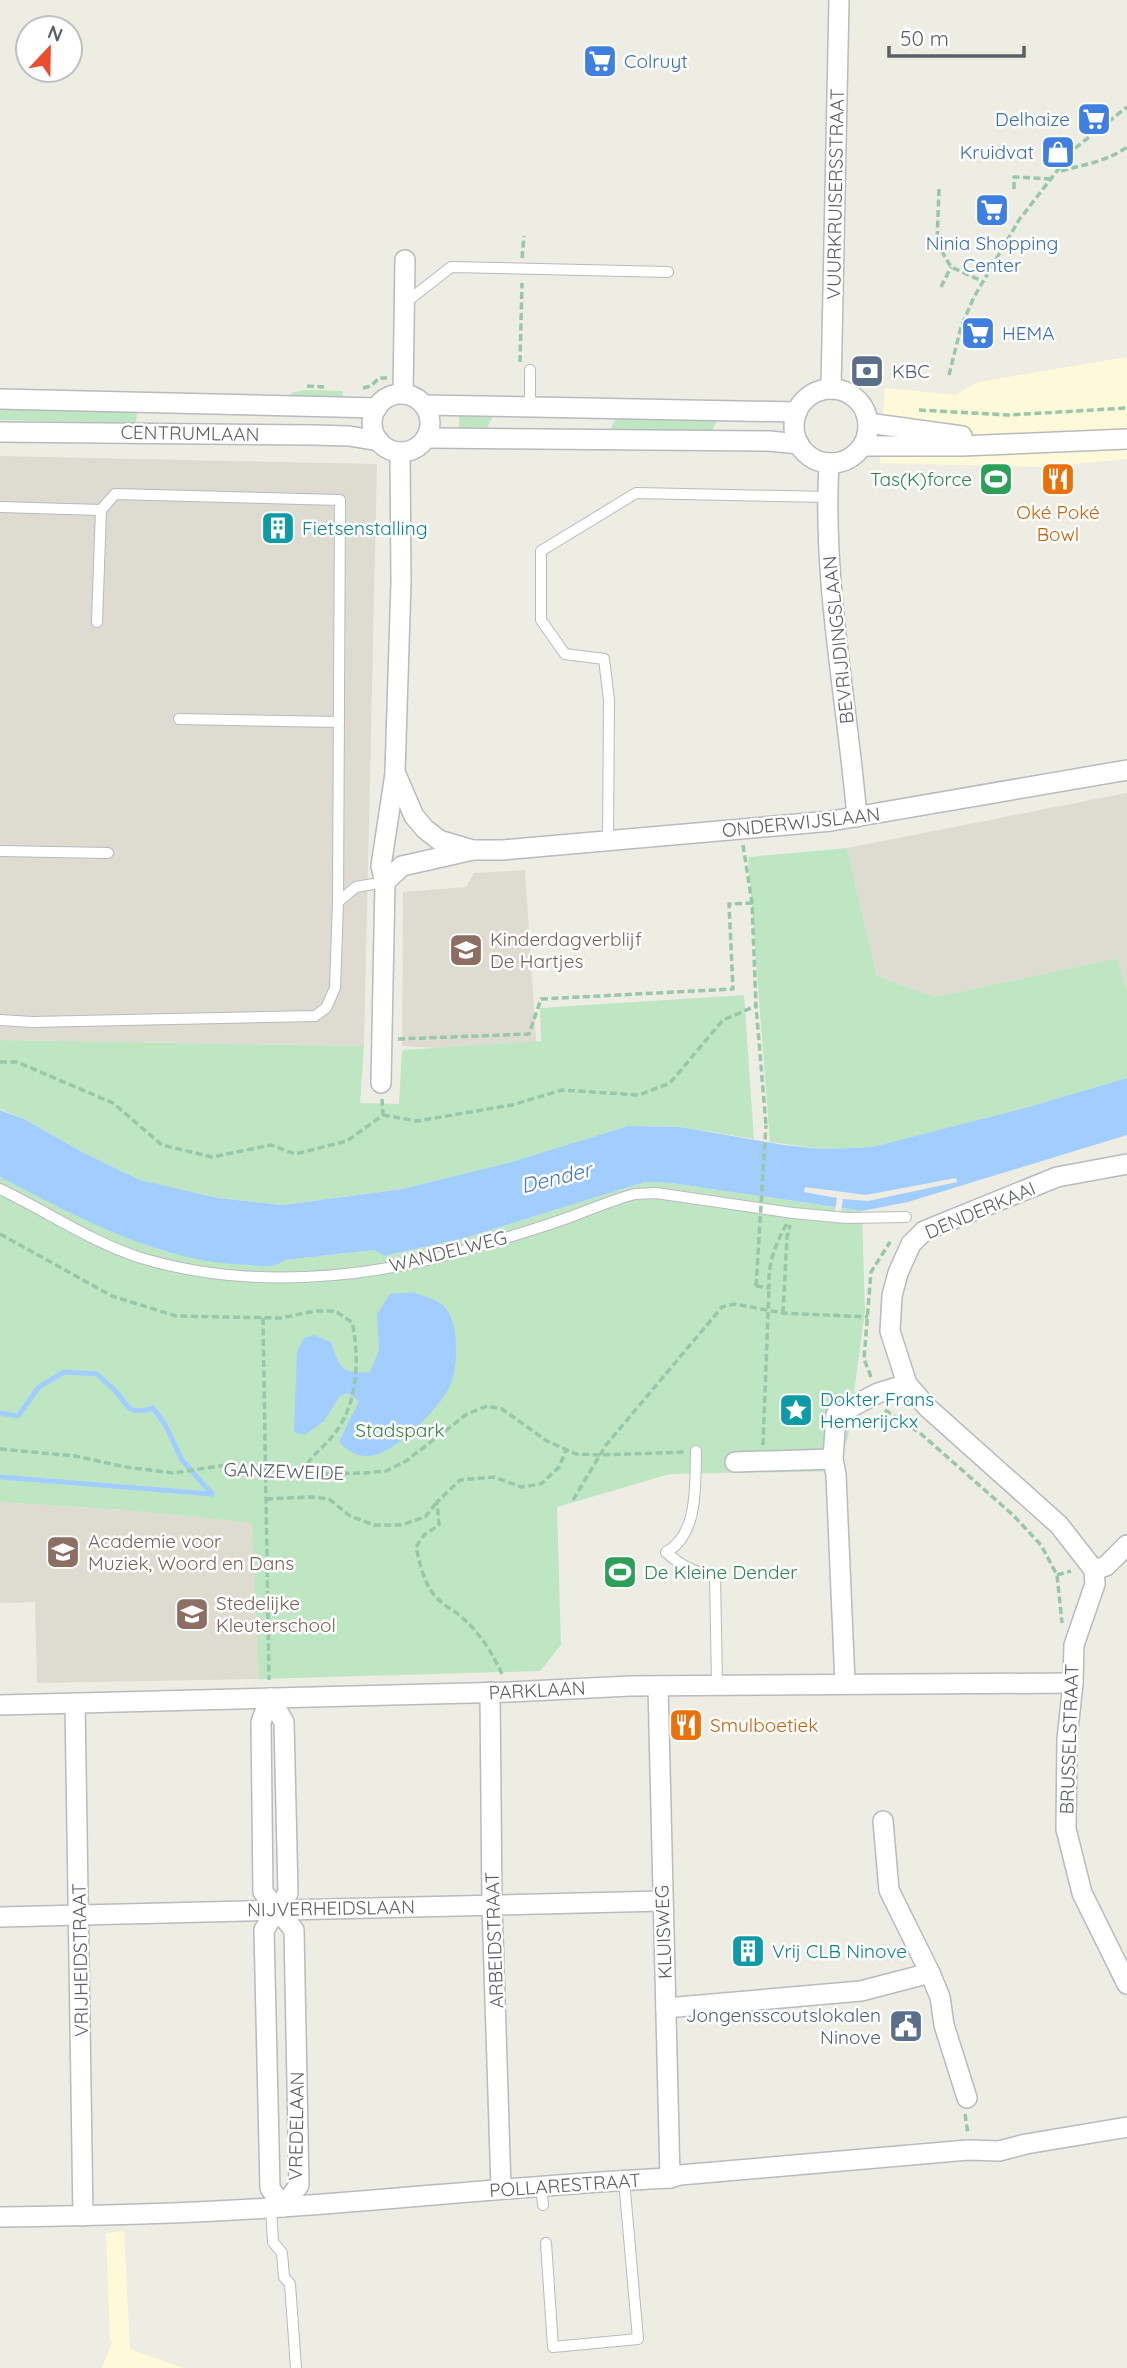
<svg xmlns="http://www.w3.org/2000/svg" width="1127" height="2368" font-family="Quicksand,sans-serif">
<rect width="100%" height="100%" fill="#eeede3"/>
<g fill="#fef9d8">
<polygon points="1127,357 1127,459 1044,467 880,463 885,388 955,395 978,382"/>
<polygon points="124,2231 130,2349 184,2368 102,2368 112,2342 110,2341 106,2233"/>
</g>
<g fill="#dedcd1">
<polygon points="0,456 377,464 364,1046 0,1040"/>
<polygon points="1127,793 1127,991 1117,958 935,997 877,976 847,848"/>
<polygon points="525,870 537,1054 402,1046 403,892 466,887 474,873"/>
<polygon points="0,1502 124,1510 253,1523 259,1679 37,1683 35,1602 0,1603"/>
</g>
<g fill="#bfe6c3">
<polygon points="305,390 343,391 343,398 291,396 291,393"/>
<polygon points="0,407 137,410 136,423 0,420"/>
<polygon points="459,411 495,412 486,430 459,430"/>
<polygon points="617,417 718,418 711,433 609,431"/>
<polygon points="847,848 877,976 935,997 1117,958 1127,991 1127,1078 1021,1109 872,1147 823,1149 770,1142 748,857"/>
<polygon points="744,995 754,1139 680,1127 628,1126 511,1162 402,1189 283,1205 218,1198 140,1180 86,1154 24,1119 0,1109 0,1040 364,1046 360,1103 399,1104 402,1050 541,1041 540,1008"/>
<polygon points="0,1177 110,1231 166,1252 285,1260 374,1250 385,1256 465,1238 645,1182 671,1183 862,1211 865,1311 848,1437 843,1452 843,1471 670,1474 557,1507 561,1645 540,1671 259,1679 252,1523 124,1510 0,1502"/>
</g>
<g fill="#a2ceff">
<path d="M1127 1078V1135L908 1202 862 1211 671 1183 645 1182 465 1238 384 1256 374 1250 285 1260C272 1269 263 1266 249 1265 159 1263 78 1217 0 1177V1110L24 1119 86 1154 140 1180 218 1198 283 1205 402 1189 511 1162 628 1126 680 1127 784 1145 823 1149 872 1147 1021 1109Z"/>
<path d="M413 1292C422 1296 436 1299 443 1305 460 1320 459 1370 449 1388 437 1410 393 1457 367 1456 355 1456 347 1450 339 1442L359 1401 348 1393 340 1396 324 1421 305 1435 294 1432 297 1351 304 1338 314 1335 331 1342C339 1368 342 1374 370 1372L379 1350 377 1314 390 1294Z"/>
</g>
<polygon fill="#eeede3" points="956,1178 957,1182 868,1201 843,1199 841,1212 835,1211 837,1198 804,1192 805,1187 866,1195"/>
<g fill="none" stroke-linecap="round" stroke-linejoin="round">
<g stroke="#a2ceff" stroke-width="5">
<path d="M0 1413 18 1416 39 1387 64 1372 97 1374C104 1381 113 1388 119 1395 131 1411 131 1414 153 1408L166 1426 182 1460 212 1494"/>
<polyline points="0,1477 212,1494"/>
</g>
<g stroke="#b8babf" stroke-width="12">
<g id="lane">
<polyline points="405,303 451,267 668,272"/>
<polyline points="530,370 530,407"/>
<polyline points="0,507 101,510 115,494 340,500 338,902"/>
<polyline points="97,622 101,510"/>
<polyline points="179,719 339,722"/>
<polyline points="608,841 609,700 604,659 565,654 541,620 541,551 636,493 828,497"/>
<polyline points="0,851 108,853"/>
<polyline points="0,1020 32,1022 315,1016 326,1008 335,988 338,902 356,887 385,882"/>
<path d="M0 1189C46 1211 90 1241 138 1257 244 1290 364 1280 469 1249 502 1239 537 1229 570 1217 592 1209 612 1200 635 1194L656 1193 793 1213 847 1218 906 1217"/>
<path d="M696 1451C695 1483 699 1535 666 1552 681 1566 695 1573 715 1575L717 1685"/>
<polyline points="541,2186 543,2205"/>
<polyline points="271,2208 273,2242 282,2253 284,2277 290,2284 296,2368"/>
<polyline points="546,2243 553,2347 638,2339 624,2180"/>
</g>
</g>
<g stroke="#b8babf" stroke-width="22">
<g id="street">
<polyline points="831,389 839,0"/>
<circle cx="831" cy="426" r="37"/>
<polyline points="403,394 405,260"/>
<circle cx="401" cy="423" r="29"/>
<polyline points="0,399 377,408"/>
<polyline points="424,405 797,412"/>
<polyline points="868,423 962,436"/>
<polyline points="0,432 312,435 349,436 379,441"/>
<polyline points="426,438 769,441 799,444"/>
<polyline points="863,446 962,446 1127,439"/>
<polyline points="400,452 401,582 395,772 414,816 425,829 439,840 473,850"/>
<path d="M829 463C822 582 847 699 857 817"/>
<polyline points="385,882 402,866 473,850 503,850 831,821 1127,770"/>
<polyline points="381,1083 385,882 381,866 395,774"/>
<polyline points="735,1462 833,1459"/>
<polyline points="1094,1570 1059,1525 928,1408 907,1384 890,1331 892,1296 898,1273 911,1244 924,1231 1057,1177 1127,1164"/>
<polyline points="1094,1570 1095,1584 1074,1645 1073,1683 1067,1739 1066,1829 1082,1893 1127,1984"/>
<polyline points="1094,1570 1106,1566 1127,1545"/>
<polyline points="845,1683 836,1475 833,1459 836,1415 878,1393 907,1384"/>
<polyline points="658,1686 670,2178"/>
<polyline points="490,1692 492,1905 501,2188"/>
<polyline points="270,1698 261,1722 263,1892 294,1930 299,2185 283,2207 270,2188 264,1930 288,1893 284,1722 270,1698"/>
<polyline points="75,1703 83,2216"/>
<polyline points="0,1705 510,1692 630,1686 1073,1683"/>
<polyline points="0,1917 662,1901"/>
<polyline points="930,1973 940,1997 944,2025 967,2098"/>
<polyline points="666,2008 861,1991 930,1973 889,1890 883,1821"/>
<path d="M0 2217C94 2216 188 2214 282 2207 412 2198 541 2184 670 2178L680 2175 968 2150 999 2151 1026 2144 1127 2127"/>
</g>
</g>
<g stroke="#98c7aa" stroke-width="3.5" stroke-dasharray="7 3.5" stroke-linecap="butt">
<path d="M1061 171C1085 164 1106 162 1127 147"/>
<polyline points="939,189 937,243 951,267 982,281"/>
<polyline points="1014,189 1014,177 1052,179"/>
<polyline points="522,258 524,236"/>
<polyline points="941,287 951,267"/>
<polyline points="520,362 522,283"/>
<polyline points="949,375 961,327 974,297 1019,220 1074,149 1127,107"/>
<polyline points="307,386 324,387"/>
<polyline points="363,388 371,386 379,378 387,378"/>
<polyline points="919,410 1009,415 1127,408"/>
<polyline points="743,845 752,903 756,1006 766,1125"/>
<polyline points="398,1039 529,1034 541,999 733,989 729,904 752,903"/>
<polyline points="0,1062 17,1062 113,1103 162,1145 212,1157 271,1145 295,1154 347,1141 383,1115 382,1099"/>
<polyline points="383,1115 417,1121 512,1105 562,1090 639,1095 670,1083 723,1020 756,1006"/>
<path d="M0 1234 112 1296 176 1316 281 1318 315 1311H335L352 1322C360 1357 358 1405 334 1434 324 1448 309 1456 303 1473"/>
<path d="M756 1286 769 1288C768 1262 775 1245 787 1223"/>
<polyline points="783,1313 787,1237 790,1225"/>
<polyline points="263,1318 269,1680"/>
<polyline points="871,1377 864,1359 871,1272 890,1242"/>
<polyline points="885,1410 920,1433 1013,1515 1041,1545 1057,1575 1062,1623"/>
<polyline points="763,1445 769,1288"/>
<polyline points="0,1449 75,1456 126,1467 173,1473 227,1465 239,1466 258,1472 283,1469 311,1474 364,1473 386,1471 406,1461 467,1414 487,1406 502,1409 547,1441 576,1454 599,1455 685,1452"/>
<polyline points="266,1499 312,1497 329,1499 350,1516 374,1525 402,1525 425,1517 437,1502"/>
<polyline points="573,1500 606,1445 722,1307 735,1304 783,1313 868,1317"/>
<polyline points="1057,1575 1071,1571"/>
<path d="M502 1674C492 1652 478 1630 459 1615 452 1609 443 1605 437 1598 424 1585 420 1564 416 1547L424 1535 439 1525 437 1502 460 1480 494 1477 521 1487 541 1484 559 1467 566 1450"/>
<polyline points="965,2114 968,2134"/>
</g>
<use href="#lane" stroke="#fff" stroke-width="10"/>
<use href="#street" stroke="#fff" stroke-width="19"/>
<polyline stroke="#98c7aa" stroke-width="3.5" stroke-dasharray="7 3.5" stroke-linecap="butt" points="756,1286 766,1125"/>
</g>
<defs>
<g id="supermarket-square" transform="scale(1.75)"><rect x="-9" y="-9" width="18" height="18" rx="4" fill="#3f7fe0" stroke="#fff"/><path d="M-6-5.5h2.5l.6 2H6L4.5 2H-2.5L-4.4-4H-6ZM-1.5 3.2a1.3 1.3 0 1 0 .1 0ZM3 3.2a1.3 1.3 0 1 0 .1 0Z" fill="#fff"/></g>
<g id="shop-square" transform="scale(1.75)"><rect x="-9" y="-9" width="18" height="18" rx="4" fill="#3f7fe0" stroke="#fff"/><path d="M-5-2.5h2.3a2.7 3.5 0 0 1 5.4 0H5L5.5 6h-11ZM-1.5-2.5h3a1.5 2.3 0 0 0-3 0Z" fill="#fff"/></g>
<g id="bank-square" transform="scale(1.75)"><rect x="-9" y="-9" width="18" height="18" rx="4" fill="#5c6f8a" stroke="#fff"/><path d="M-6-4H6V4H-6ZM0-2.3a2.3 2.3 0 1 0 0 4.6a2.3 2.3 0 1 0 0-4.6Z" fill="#fff"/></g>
<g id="stadium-square" transform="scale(1.75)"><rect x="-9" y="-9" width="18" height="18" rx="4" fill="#2e9e5b" stroke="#fff"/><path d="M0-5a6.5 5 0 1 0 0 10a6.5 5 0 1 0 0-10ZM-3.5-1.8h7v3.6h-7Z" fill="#fff"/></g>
<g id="restaurant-square" transform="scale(1.75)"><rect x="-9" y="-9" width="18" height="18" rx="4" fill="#e8710a" stroke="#fff"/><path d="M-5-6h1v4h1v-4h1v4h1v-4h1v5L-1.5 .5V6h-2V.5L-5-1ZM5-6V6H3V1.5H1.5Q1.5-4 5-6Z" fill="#fff"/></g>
<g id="building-square" transform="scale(1.75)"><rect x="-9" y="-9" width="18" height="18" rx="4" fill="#0f9aa8" stroke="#fff"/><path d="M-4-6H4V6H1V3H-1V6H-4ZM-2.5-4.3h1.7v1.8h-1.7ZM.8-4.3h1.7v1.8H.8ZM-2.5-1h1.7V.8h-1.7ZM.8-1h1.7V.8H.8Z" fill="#fff"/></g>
<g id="school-square" transform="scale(1.75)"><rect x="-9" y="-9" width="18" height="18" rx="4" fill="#8d6e63" stroke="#fff"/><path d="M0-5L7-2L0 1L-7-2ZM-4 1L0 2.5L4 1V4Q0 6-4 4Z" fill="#fff"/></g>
<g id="sight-square" transform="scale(1.75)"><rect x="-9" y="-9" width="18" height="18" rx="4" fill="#0f9aa8" stroke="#fff"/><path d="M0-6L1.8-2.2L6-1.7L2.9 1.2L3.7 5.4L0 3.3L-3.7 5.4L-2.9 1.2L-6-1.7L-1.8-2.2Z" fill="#fff"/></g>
<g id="civic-square" transform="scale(1.75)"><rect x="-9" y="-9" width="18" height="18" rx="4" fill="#5c6f8a" stroke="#fff"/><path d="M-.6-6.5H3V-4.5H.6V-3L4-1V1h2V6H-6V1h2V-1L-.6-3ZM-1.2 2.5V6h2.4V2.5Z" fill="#fff"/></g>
</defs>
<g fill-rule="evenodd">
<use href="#supermarket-square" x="600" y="61"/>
<use href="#supermarket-square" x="1094" y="119"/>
<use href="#shop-square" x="1058" y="152"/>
<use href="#supermarket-square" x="992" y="210"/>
<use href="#supermarket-square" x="978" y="333"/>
<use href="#bank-square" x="867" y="371"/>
<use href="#stadium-square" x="996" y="479"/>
<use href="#restaurant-square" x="1058" y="479"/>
<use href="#building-square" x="278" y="528"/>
<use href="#school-square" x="466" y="950"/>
<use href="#sight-square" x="796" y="1410"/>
<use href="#school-square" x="63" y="1552"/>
<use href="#stadium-square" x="620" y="1572"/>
<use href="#school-square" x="192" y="1614"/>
<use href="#restaurant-square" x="686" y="1725"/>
<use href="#building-square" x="748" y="1951"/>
<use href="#civic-square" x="906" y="2026"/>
</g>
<g text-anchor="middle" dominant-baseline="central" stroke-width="5" stroke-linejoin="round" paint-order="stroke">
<g font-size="19" fill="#366cbe" stroke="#fff" text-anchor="start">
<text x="624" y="61">Colruyt</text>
<text x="1070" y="119" text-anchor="end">Delhaize</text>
<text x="1034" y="152" text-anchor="end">Kruidvat</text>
<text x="992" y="243" text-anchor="middle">Ninia Shopping<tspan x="992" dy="22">Center</tspan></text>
<text x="1002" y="333">HEMA</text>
</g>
<g font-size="19" fill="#5b5e64" stroke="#fff">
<text transform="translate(835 194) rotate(-89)">VUURKRUISERSSTRAAT</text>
<text transform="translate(190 433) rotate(1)">CENTRUMLAAN</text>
<text transform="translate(838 640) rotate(-96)">BEVRIJDINGSLAAN</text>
<text transform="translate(801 822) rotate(-6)">ONDERWIJSLAAN</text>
<text transform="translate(980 1210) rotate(-23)">DENDERKAAI</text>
<text transform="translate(448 1251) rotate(-14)">WANDELWEG</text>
<text transform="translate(284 1471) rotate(2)">GANZEWEIDE</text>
<text transform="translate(537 1690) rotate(-3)">PARKLAAN</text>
<text transform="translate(1069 1739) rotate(-88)">BRUSSELSTRAAT</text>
<text transform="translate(331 1908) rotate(-1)">NIJVERHEIDSLAAN</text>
<text transform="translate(663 1932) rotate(-92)">KLUISWEG</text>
<text transform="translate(494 1940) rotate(-92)">ARBEIDSTRAAT</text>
<text transform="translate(80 1960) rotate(-91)">VRIJHEIDSTRAAT</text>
<text transform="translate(296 2126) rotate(-89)">VREDELAAN</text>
<text transform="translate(565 2185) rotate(-4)">POLLARESTRAAT</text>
</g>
<g font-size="19" fill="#4e5e75" stroke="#fff" text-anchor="start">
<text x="892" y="371">KBC</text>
<text x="881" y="2015" text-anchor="end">Jongensscoutslokalen<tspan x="881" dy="22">Ninove</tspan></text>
</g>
<g font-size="19" fill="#27864d" stroke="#fff" text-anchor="end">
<text x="972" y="479">Tas(K)force</text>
<text x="644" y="1572" text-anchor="start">De Kleine Dender</text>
</g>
<g font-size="19" fill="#c56008" stroke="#fff">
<text x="1058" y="512">Oké Poké<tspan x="1058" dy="22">Bowl</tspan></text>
<text x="710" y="1725" text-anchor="start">Smulboetiek</text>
</g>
<g font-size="19" fill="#0d838f" stroke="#fff" text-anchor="start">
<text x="302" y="528">Fietsenstalling</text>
<text x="820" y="1399">Dokter Frans<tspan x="820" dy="22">Hemerijckx</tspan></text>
<text x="772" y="1951">Vrij CLB Ninove</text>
</g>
<g font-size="19" fill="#785e54" stroke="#fff" text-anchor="start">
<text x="490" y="939">Kinderdagverblijf<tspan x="490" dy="22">De Hartjes</tspan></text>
<text x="88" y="1541">Academie voor<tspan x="88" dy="22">Muziek, Woord en Dans</tspan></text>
<text x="216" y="1603">Stedelijke<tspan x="216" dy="22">Kleuterschool</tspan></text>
</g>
<g font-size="19" fill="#33833f" stroke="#fff">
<text x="400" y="1430">Stadspark</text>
</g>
<g font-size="21" font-style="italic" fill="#4375c4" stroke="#fff">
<text transform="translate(556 1177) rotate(-14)">Dender</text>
</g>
</g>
<g transform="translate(49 49) rotate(22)"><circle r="33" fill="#ffffff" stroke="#bdbfc1" stroke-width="2"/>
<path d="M0-5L12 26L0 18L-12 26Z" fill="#eb4d2c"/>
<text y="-10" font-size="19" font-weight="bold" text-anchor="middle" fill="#5b5e64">N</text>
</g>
<path d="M889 46v10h135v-10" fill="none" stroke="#5b5e64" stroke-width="3.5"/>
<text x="900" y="46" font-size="21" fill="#5b5e64" stroke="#ffffff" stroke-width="5" paint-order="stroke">50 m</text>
</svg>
